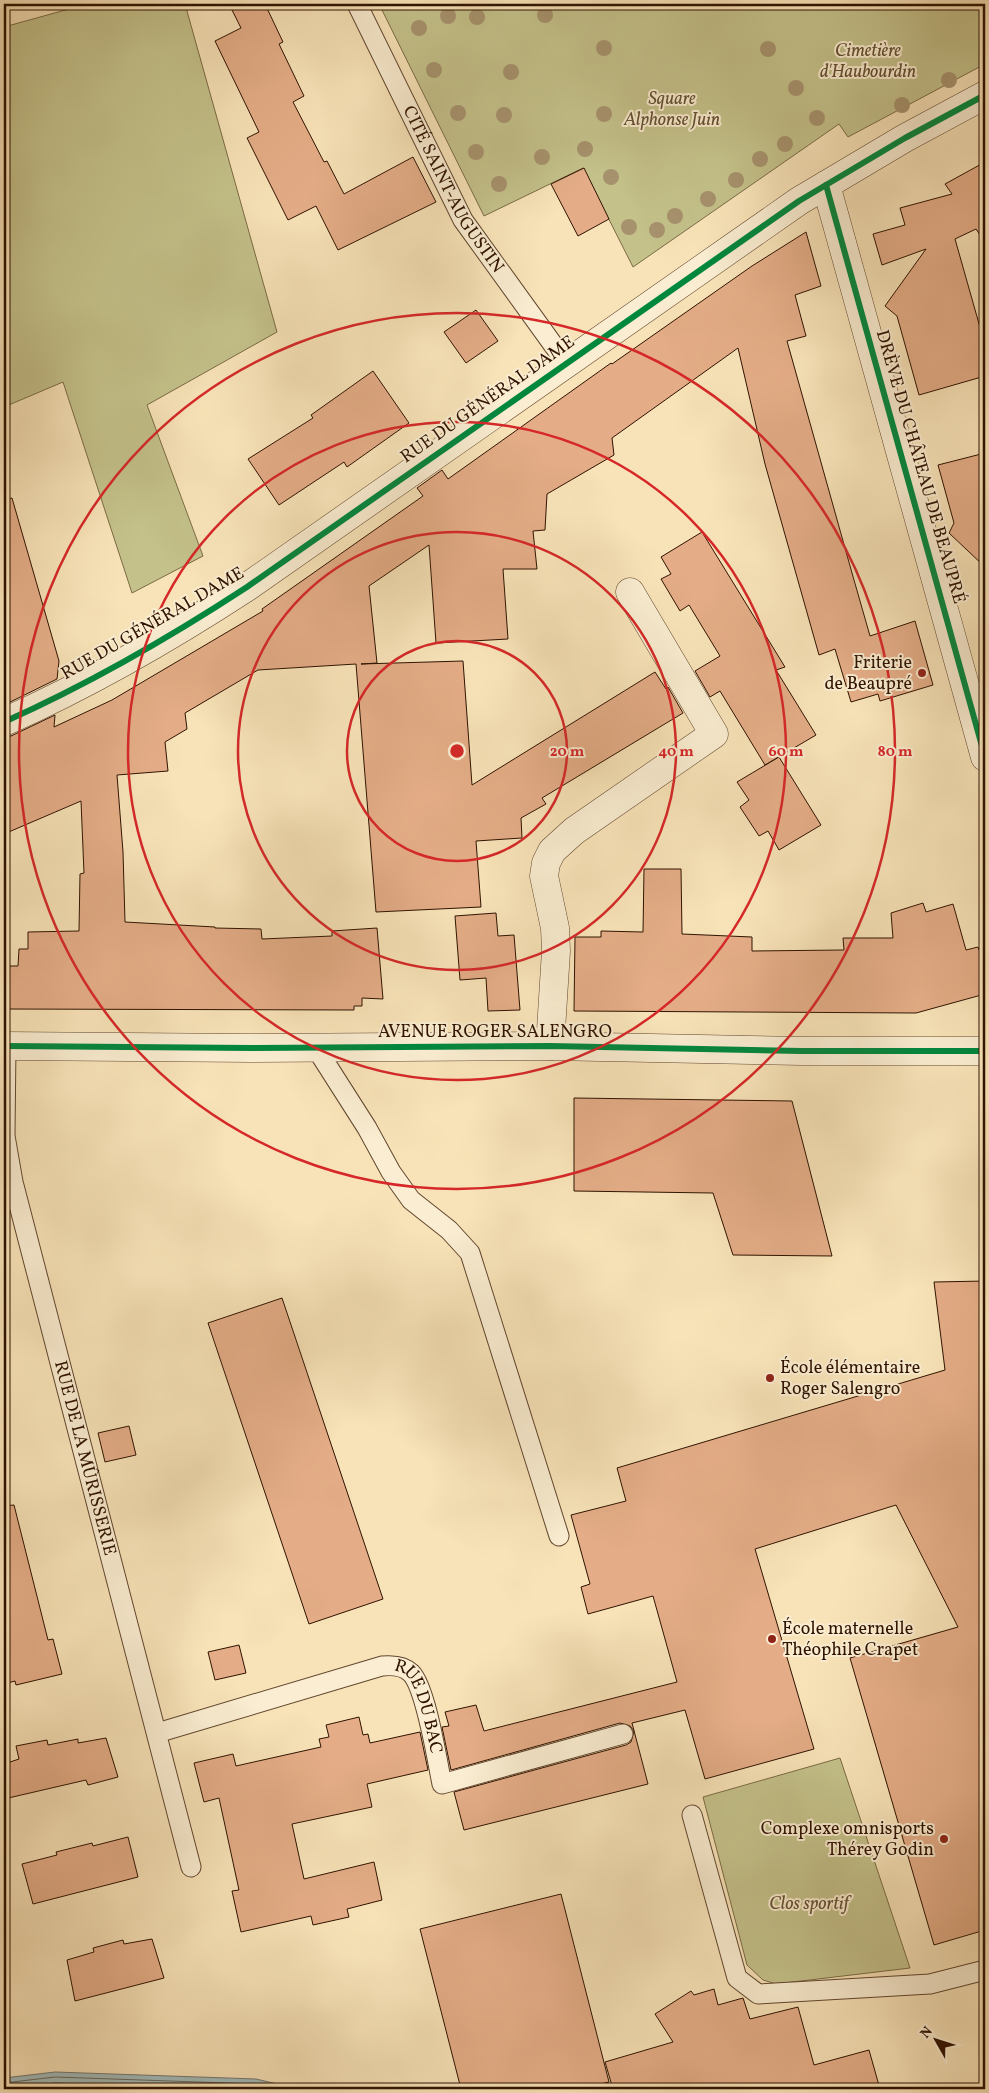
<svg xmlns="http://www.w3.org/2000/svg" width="989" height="2093" font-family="Vollkorn,serif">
<rect width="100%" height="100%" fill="#f8e3b8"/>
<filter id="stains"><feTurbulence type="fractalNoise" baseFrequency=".004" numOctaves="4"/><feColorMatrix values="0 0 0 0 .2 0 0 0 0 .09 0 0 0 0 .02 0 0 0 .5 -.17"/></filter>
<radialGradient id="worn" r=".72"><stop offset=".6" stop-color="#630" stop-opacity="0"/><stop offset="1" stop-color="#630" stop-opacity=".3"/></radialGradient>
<g fill="#c4c18a" stroke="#7a6a45">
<polygon points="87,4 185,4 277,332 147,405 203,556 132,593 63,382 4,407 4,27"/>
<polygon points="379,4 985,4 985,64 848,137 839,124 633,267 583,168 484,216"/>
<polygon points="840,1758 910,1968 776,1984 763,1980 747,1965 703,1797"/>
</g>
<polygon fill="#a2bbba" stroke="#747770" points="55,2072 256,2079 299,2089 4,2089 4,2078"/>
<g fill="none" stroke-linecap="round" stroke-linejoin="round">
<g stroke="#68665d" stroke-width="1">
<polyline points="4,2083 55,2077 256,2084 282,2089"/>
<polyline points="8,2089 55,2083 231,2089"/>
</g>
</g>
<g fill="#e4ad87" stroke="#2f1200">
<polygon points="229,4 265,4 283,42 279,44 304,96 293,102 324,162 327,161 344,194 413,157 436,202 338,250 316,206 288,220 247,138 259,132 215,41 241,28"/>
<polygon points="985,162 985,242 976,229 955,239 985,345 985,376 919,395 897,316 885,306 926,249 882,265 873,234 905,225 900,208 952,194 945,184"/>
<polygon points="584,168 609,219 578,236 551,184"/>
<polygon points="806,232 821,286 795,295 806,336 787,341 852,573 870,636 915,621 933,685 880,701 878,694 851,702 835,649 819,655 765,464 738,348 612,438 614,455 547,494 545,530 533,531 537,569 503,569 508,639 436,643 429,545 369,586 377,663 361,664 463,661 472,785 655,672 666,689 668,687 683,713 542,798 546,804 521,818 522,838 476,841 481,907 376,912 356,664 258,670 185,713 187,729 165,742 168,771 117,775 123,852 125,922 215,927 215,928 261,929 262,939 332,936 332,931 377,928 383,999 362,998 362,1006 354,1006 354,1010 4,1009 4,966 18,966 19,949 28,949 28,932 79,931 80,874 84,873 81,801 4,834 4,737 11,736 55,715 54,727 112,700 263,611 262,609 423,496 417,488 442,470 448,479 611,363 612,364 752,266"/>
<polygon points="476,310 498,341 466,363 444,332"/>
<polygon points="373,371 409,423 347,467 344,462 279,505 248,459 313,418 311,415"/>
<polygon points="985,453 985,567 949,533 954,523 938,465"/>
<polygon points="12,498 59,661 57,679 4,705 4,500"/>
<polygon points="702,532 785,667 776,670 816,735 765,765 720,691 710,697 695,671 720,656 689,605 680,611 661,579 671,574 661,557"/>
<polygon points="779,757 821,825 779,850 768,831 759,836 740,807 749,800 737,782"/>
<polygon points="644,869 681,869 682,934 752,937 752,951 844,950 843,938 893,938 891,913 923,903 926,912 953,904 966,950 978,947 979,950 985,948 985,994 916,1013 574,1011 575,937 601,937 601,931 643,932"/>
<polygon points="496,913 498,936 514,935 520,1010 488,1011 486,978 460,980 455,916"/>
<polygon points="574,1098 792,1101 832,1256 733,1255 713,1193 574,1191"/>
<polygon points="985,1281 985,1930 934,1945 850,1658 958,1627 896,1505 755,1549 814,1749 705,1779 685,1710 632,1723 648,1784 464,1830 454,1792 626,1745 631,1742 634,1731 630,1726 620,1723 451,1770 442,1727 449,1726 445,1712 476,1705 484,1731 677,1682 653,1596 588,1614 581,1587 590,1584 571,1515 626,1501 617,1468 945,1370 934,1282"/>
<polygon points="282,1298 383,1599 309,1624 208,1323"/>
<polygon points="129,1426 136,1455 105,1462 98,1433"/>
<polygon points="14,1505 48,1640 53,1639 62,1674 16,1685 15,1681 4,1684 4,1506"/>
<polygon points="239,1645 246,1673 215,1680 208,1652"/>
<polygon points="359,1717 363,1735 368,1734 370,1743 420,1732 428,1770 367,1784 372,1807 292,1824 304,1879 374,1862 382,1900 347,1909 349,1917 313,1925 311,1916 241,1932 232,1891 239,1890 219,1798 204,1802 194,1763 233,1754 236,1766 321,1747 319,1739 329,1737 326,1725"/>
<polygon points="106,1738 118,1777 88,1785 86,1780 4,1799 4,1764 19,1759 16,1746 47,1740 48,1745 78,1739 78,1743"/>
<polygon points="128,1837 138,1877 33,1904 22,1864 57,1855 56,1852 92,1843 93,1846"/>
<polygon points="561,1894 609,2082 581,2089 461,2089 420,1929"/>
<polygon points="152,1939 164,1978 75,2001 67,1960 94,1952 93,1948 123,1940 124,1944"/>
<polygon points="714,1989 718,2005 743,1998 750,2019 798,2007 814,2065 869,2050 880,2089 613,2089 605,2062 673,2042 655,2014 691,1991 694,1995"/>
</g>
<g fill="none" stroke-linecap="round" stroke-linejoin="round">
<g stroke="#61462e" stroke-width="21">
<g id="service">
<path id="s1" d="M357 4 463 220 567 364"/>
<path id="s2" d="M6 1046 5 1136 13 1182 191 1867"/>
<polyline points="316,1048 367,1128 391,1172 411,1200 449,1230 470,1253 559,1536"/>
<path id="s3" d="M157 1733 382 1666C392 1665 403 1665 411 1673 426 1688 437 1760 442 1784L623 1734"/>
<polyline points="692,1815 737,1978 758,1994 930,1984 985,1970"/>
</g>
</g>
<g stroke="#61462e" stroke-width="29">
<g id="minor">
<polyline points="826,185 985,757"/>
<polyline points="4,1046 251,1048 550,1046 801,1051 985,1051"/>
<polyline points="550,1046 556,951 555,928 544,876 546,863 552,851 574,831 714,734 630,592"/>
</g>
</g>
<g stroke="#61462e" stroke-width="29">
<path id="tertiary" d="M4 722C89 684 169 638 247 587L799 201 905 138 985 95"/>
</g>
<use href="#service" stroke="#faedd1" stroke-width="19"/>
<use href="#minor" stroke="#faedd1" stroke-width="28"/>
<use href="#tertiary" stroke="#faedd1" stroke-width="28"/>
<g stroke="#faedd1" stroke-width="9">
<g id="cycleway">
<polyline points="826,185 985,757"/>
<path d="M4 722C89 684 169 638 247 587L799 201 905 138 985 95"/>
<polyline points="4,1046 251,1048 550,1046 801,1051 985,1051"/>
</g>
</g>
<use href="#cycleway" stroke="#00873e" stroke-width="6"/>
</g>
<g fill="#a6926d">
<circle cx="545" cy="15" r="8"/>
<circle cx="448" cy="16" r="8"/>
<circle cx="477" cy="17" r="8"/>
<circle cx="419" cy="28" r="8"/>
<circle cx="604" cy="48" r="8"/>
<circle cx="768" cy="49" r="8"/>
<circle cx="434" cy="70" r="8"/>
<circle cx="511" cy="72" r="8"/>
<circle cx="949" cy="80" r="8"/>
<circle cx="796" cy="88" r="8"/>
<circle cx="902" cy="105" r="8"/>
<circle cx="458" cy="113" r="8"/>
<circle cx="604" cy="114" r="8"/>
<circle cx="504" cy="115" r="8"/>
<circle cx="817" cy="118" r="8"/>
<circle cx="785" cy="144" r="8"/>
<circle cx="585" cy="149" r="8"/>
<circle cx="476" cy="152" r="8"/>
<circle cx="542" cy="157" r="8"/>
<circle cx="760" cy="159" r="8"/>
<circle cx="611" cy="177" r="8"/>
<circle cx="736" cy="180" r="8"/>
<circle cx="499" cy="184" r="8"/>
<circle cx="708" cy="199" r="8"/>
<circle cx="675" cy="216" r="8"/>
<circle cx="629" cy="227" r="8"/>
<circle cx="657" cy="230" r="8"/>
</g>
<g fill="none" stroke="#d62828" stroke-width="2.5">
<circle cx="457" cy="751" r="110"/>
<circle cx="457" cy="751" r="219"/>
<circle cx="457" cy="751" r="329"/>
<circle cx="457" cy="751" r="438"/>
</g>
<g fill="#8f2418" stroke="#faedd1" stroke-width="2">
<circle cx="922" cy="673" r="5"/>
<circle cx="770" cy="1378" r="5"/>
<circle cx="772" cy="1639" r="5"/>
<circle cx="944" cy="1839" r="5"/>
</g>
<g text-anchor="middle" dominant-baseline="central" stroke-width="4" stroke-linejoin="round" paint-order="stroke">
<g font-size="18" font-style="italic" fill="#634f30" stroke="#faedd1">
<text x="868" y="51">Cimetière<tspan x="868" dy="21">d'Haubourdin</tspan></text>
<text x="672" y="99">Square<tspan x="672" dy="21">Alphonse Juin</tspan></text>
<text x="809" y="1904">Clos sportif</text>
</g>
<g font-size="18" fill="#2f1200" stroke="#faedd1">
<text stroke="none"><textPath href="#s1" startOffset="209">CITÉ SAINT-AUGUSTIN</textPath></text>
<text transform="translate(488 400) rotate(-35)">RUE DU GÉNÉRAL DAME</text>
<text transform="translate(920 467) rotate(74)">DRÈVE DU CHÂTEAU DE BEAUPRÉ</text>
<text transform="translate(153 624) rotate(-30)">RUE DU GÉNÉRAL DAME</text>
<text x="495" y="1032">AVENUE ROGER SALENGRO</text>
<text stroke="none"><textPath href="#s2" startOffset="422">RUE DE LA MÛRISSERIE</textPath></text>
<text stroke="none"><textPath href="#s3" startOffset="299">RUE DU BAC</textPath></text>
</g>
<g font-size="18" fill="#2f1200" stroke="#faedd1" text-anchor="end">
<text x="912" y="663">Friterie<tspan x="912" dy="21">de Beaupré</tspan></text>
<text x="780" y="1368" text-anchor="start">École élémentaire<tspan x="780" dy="21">Roger Salengro</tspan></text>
<text x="782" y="1629" text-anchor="start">École maternelle<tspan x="782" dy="21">Théophile Crapet</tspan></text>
<text x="934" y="1829">Complexe omnisports<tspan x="934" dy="21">Thérey Godin</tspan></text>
</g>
</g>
<circle cx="457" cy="751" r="8" fill="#d62828" stroke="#faedd1" stroke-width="2.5"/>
<g font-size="15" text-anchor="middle" font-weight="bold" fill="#d62828" stroke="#faedd1" stroke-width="4" stroke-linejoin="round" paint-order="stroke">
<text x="567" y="756">20 m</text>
<text x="676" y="756">40 m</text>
<text x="786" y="756">60 m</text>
<text x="895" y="756">80 m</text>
</g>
<rect width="989" height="2093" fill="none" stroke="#f8e3b8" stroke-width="20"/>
<rect x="5" y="5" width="979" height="2083" fill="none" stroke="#2f1200" stroke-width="2.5"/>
<rect x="10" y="10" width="969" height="2073" fill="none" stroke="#2f1200"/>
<g transform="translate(936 2040) rotate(309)" stroke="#faedd1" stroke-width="4" paint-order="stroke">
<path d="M0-4L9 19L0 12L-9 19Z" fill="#2f1200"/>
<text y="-8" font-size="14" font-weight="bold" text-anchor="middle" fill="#2f1200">N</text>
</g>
<rect width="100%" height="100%" filter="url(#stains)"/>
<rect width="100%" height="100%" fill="url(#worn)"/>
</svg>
